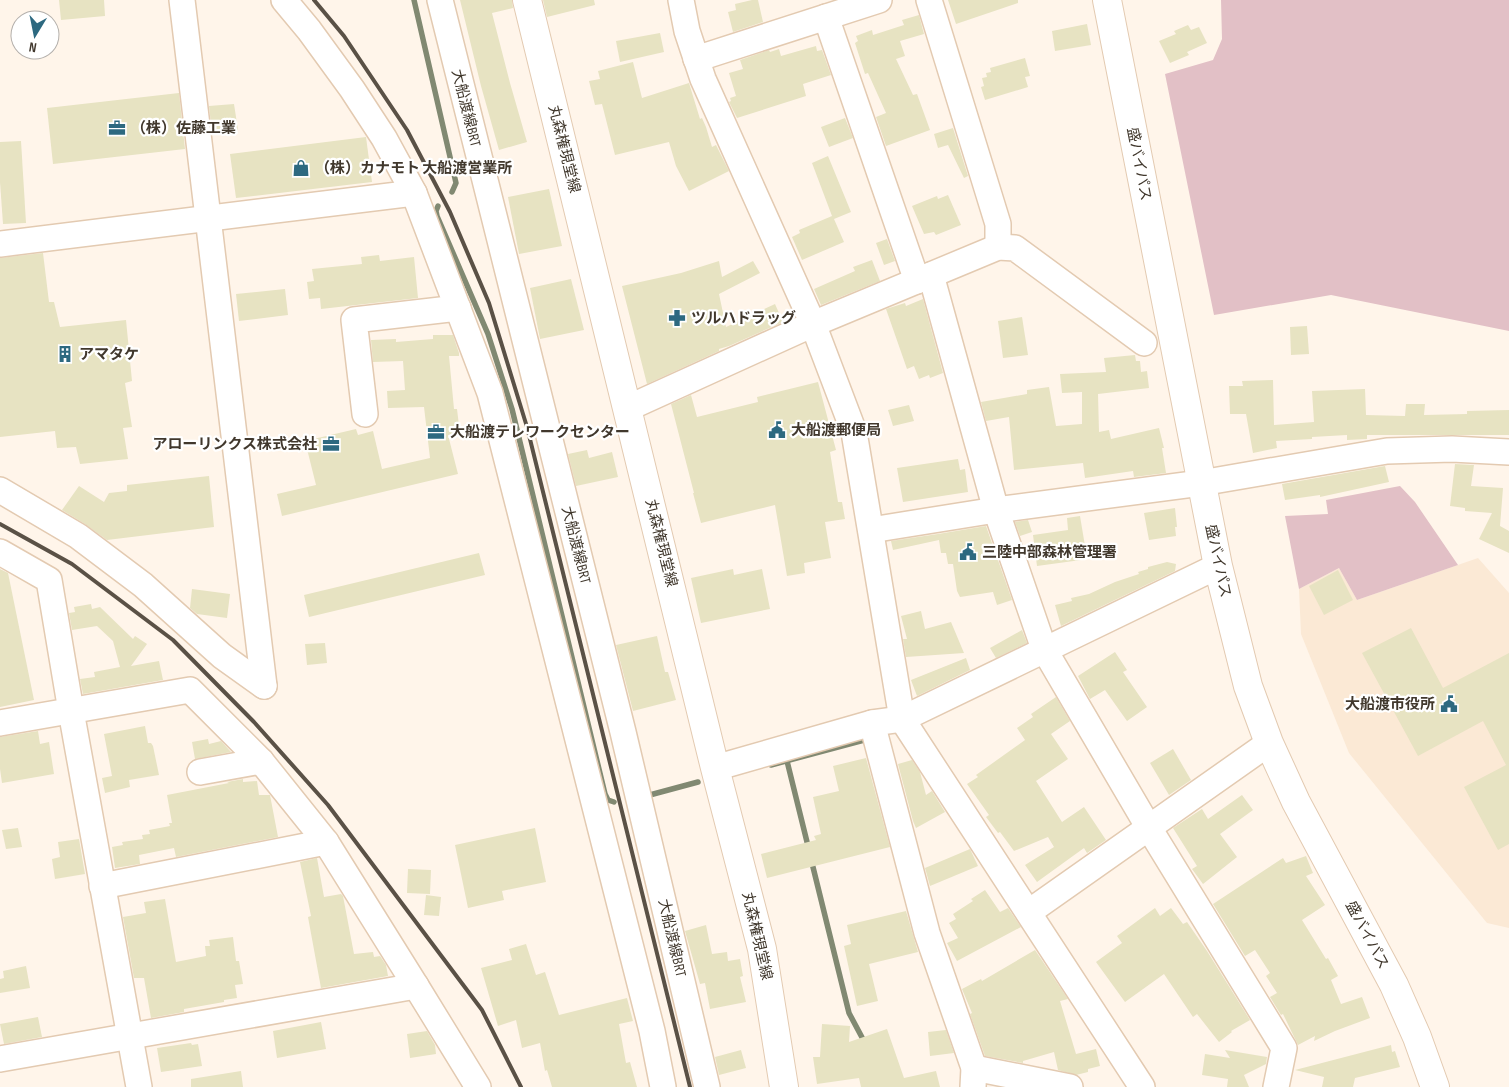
<svg xmlns="http://www.w3.org/2000/svg" width="1509" height="1087" font-family="'Sofia Sans Condensed','Noto Sans JP',sans-serif">
<rect width="100%" height="100%" fill="#fff5ea"/>
<polygon fill="#fbe9d5" points="1478,558 1509,593 1509,928 1487,923 1349,753 1301,634 1299,589 1339,568 1357,600"/>
<g fill="#e2c0c6">
<polygon points="1221,0 1509,0 1509,331 1331,295 1214,315 1165,74 1213,60 1222,39"/>
<polygon points="1400,486 1415,502 1458,565 1357,600 1339,568 1299,589 1285,516 1328,514 1326,500"/>
</g>
<g fill="none" stroke-linecap="round" stroke-linejoin="round">
<g stroke="#818972" stroke-width="5.5">
<polyline points="414,0 456,183 452,192"/>
<polyline points="438,206 436,211 437,216 488,334 512,409 605,794 608,800 614,802"/>
<polyline points="787,761 809,850"/>
<polyline points="771,765 868,739"/>
<polyline points="646,796 698,782"/>
<polyline points="811,859 849,1013 865,1043"/>
</g>
</g>
<g fill="#e7e3c2">
<polygon points="59,0 104,0 105,16 61,20"/>
<polygon points="460,0 512,0 513,8 492,13 510,83 527,142 499,150 481,86"/>
<polygon points="543,0 594,0 595,5 547,17"/>
<polygon points="752,0 758,0 763,22 733,32 728,12 736,10 735,4"/>
<polygon points="948,0 1018,0 1018,3 956,24"/>
<polygon points="919,15 924,34 900,41 905,56 896,59 913,95 917,94 930,130 886,146 876,117 886,113 868,73 865,74 855,43 858,41 856,36 872,30 873,35 904,25 902,20"/>
<polygon points="1087,24 1091,45 1055,51 1052,31"/>
<polygon points="1188,25 1191,30 1199,27 1207,43 1187,52 1189,55 1170,63 1159,41 1176,34 1174,31"/>
<polygon points="660,33 664,52 620,62 616,41"/>
<polygon points="816,46 817,51 822,50 831,75 803,84 806,96 737,118 729,102 731,101 730,98 736,96 729,73 743,69 740,60 769,50 770,52 779,49 781,56"/>
<polygon points="1025,58 1030,76 1025,77 1028,87 985,100 981,87 984,86 982,78 987,77 986,73 991,72 990,68"/>
<polygon points="633,62 642,98 689,83 700,119 702,118 706,127 712,147 716,145 729,171 689,191 676,166 669,142 615,155 602,104 595,105 589,81 600,79 598,71"/>
<polygon points="179,93 185,149 53,164 47,108"/>
<polygon points="234,104 238,130 212,133 209,106"/>
<polygon points="845,118 853,138 829,147 821,127"/>
<polygon points="953,128 968,176 964,178 948,145 938,148 934,134"/>
<polygon points="366,137 372,182 236,198 230,154"/>
<polygon points="21,141 26,223 3,224 0,182 0,142"/>
<polygon points="828,156 851,212 834,219 844,242 802,260 792,237 800,233 799,230 832,216 812,163"/>
<polygon points="549,189 562,246 519,254 508,197"/>
<polygon points="948,195 961,225 936,235 934,232 924,234 912,206 937,196 938,199"/>
<polygon points="887,239 895,261 884,265 876,243"/>
<polygon points="43,253 49,302 54,302 60,327 126,320 132,381 125,383 132,427 123,428 128,459 80,464 76,447 57,448 55,431 0,437 0,258"/>
<polygon points="379,255 380,261 414,257 418,298 321,309 320,298 309,299 307,282 314,281 312,269 362,264 361,257"/>
<polygon points="872,260 880,281 821,305 814,289 855,271 853,267"/>
<polygon points="719,261 722,277 753,261 760,273 719,294 726,327 775,304 783,322 729,346 719,349 719,351 647,384 622,286 681,273"/>
<polygon points="571,279 584,330 540,339 530,288"/>
<polygon points="285,289 288,315 239,321 236,294"/>
<polygon points="923,299 943,373 930,378 929,375 919,379 914,366 907,369 886,309 905,303 906,306"/>
<polygon points="1022,317 1028,355 1003,358 998,321"/>
<polygon points="1307,326 1309,354 1291,355 1290,327"/>
<polygon points="433,335 453,335 459,353 459,356 449,356 454,409 457,409 460,434 448,435 458,474 282,516 277,494 316,485 305,441 356,429 358,435 373,431 382,469 430,458 424,407 388,408 387,391 405,390 403,361 373,362 371,340 396,339 396,342 433,339"/>
<polygon points="1135,355 1136,361 1140,361 1141,372 1147,371 1149,388 1098,394 1099,432 1109,430 1111,439 1159,428 1164,448 1162,448 1166,473 1134,477 1133,471 1085,478 1083,463 1014,470 1009,417 986,421 981,402 1027,394 1027,390 1049,387 1056,426 1082,424 1082,392 1062,393 1060,374 1106,372 1104,358"/>
<polygon points="1273,380 1274,425 1314,422 1312,391 1365,389 1366,415 1405,416 1406,404 1425,404 1424,415 1467,414 1467,411 1509,410 1509,435 1367,435 1367,439 1347,440 1347,435 1312,437 1312,439 1276,441 1277,448 1253,453 1246,414 1230,414 1229,386 1243,386 1242,381"/>
<polygon points="818,382 836,450 830,452 838,502 842,502 845,519 825,522 831,558 804,563 805,573 787,576 775,505 701,523 693,493 694,493 671,404 691,395 697,417 758,402 757,397"/>
<polygon points="909,405 914,421 893,426 888,410"/>
<polygon points="587,450 589,458 612,452 618,477 576,486 568,454"/>
<polygon points="958,459 960,470 965,469 968,492 903,502 897,468"/>
<polygon points="1455,464 1474,465 1471,486 1503,488 1500,526 1509,531 1509,553 1479,539 1492,513 1465,511 1465,508 1450,506"/>
<polygon points="1385,466 1389,482 1320,497 1320,495 1285,500 1282,484"/>
<polygon points="209,476 214,527 107,540 85,524 62,510 79,486 104,502 109,493 127,491 127,485"/>
<polygon points="1175,508 1177,527 1175,527 1176,536 1149,540 1144,513"/>
<polygon points="1080,516 1085,546 1079,547 1081,560 1037,566 1033,535 1068,530 1067,518"/>
<polygon points="1028,520 1032,532 1020,536 1015,522"/>
<polygon points="986,526 1012,600 997,605 993,592 960,597 957,591 953,564 948,564 946,553 941,553 939,540 893,550 891,541 938,534 938,536 938,534"/>
<polygon points="479,553 485,575 309,617 304,595"/>
<polygon points="1167,562 1176,564 1175,571 1061,626 1055,605 1072,601 1071,598 1089,594 1115,582 1139,574 1138,572 1148,569 1148,567"/>
<polygon points="0,569 8,573 34,700 0,707"/>
<polygon points="733,569 734,575 762,569 770,609 701,623 691,578"/>
<polygon points="1338,570 1353,600 1324,615 1309,586"/>
<polygon points="192,589 230,594 227,618 197,614 190,608"/>
<polygon points="91,604 92,609 100,607 133,639 135,636 147,644 131,666 159,661 163,680 83,694 80,679 95,677 94,672 120,667 113,641 97,626 72,630 69,613 75,612 74,607"/>
<polygon points="921,611 925,629 951,622 964,653 906,657 903,639 907,639 901,616"/>
<polygon points="1411,628 1443,688 1509,653 1509,844 1498,850 1464,787 1506,765 1483,721 1418,756 1362,653"/>
<polygon points="1022,630 1027,643 996,658 990,648"/>
<polygon points="657,636 665,672 668,672 676,700 633,711 616,645"/>
<polygon points="325,643 327,663 307,665 305,644"/>
<polygon points="1115,652 1127,670 1123,672 1147,707 1127,721 1105,690 1090,699 1078,676"/>
<polygon points="966,658 970,670 917,696 911,680"/>
<polygon points="1056,697 1070,721 1051,734 1068,759 1036,781 1062,822 1084,807 1106,840 1087,853 1084,848 1037,882 1025,865 1054,847 1048,837 1014,851 1000,832 998,833 986,817 989,815 967,784 978,777 976,775 1025,740 1017,728 1033,717 1031,714"/>
<polygon points="145,726 148,743 151,743 153,746 159,775 129,780 130,787 105,793 102,778 112,776 104,734"/>
<polygon points="38,731 40,744 49,742 54,774 2,783 0,769 0,737"/>
<polygon points="208,739 209,744 221,741 231,752 195,759 192,742"/>
<polygon points="1173,749 1191,780 1169,795 1150,763"/>
<polygon points="866,758 890,847 767,878 761,854 816,840 814,836 821,834 813,797 839,791 833,766"/>
<polygon points="912,760 920,772 926,795 932,791 945,812 916,828 913,821 898,764"/>
<polygon points="243,779 243,782 257,781 259,795 270,795 278,837 176,857 174,848 139,855 140,864 115,868 112,847 123,845 122,842 143,839 142,835 150,834 149,830 170,826 169,823 172,823 167,795 229,783 227,782"/>
<polygon points="1242,795 1253,810 1220,834 1237,857 1203,884 1192,869 1197,866 1173,828 1202,809 1208,819"/>
<polygon points="18,828 22,847 6,849 2,830"/>
<polygon points="535,828 546,882 502,891 504,900 468,908 455,845"/>
<polygon points="79,839 85,874 55,879 52,859 60,857 58,842"/>
<polygon points="970,849 978,866 930,886 925,868"/>
<polygon points="1306,856 1313,873 1306,876 1325,905 1302,920 1326,959 1328,958 1338,976 1331,980 1341,1004 1362,997 1370,1018 1335,1031 1314,1041 1315,1036 1298,1045 1283,1014 1281,1015 1270,997 1277,993 1266,976 1270,973 1255,950 1245,956 1213,904 1283,858 1286,863"/>
<polygon points="317,858 324,897 341,894 343,896 354,954 373,952 374,957 380,956 386,965 388,976 321,988 308,917 311,916 300,862"/>
<polygon points="408,869 431,870 430,894 407,893"/>
<polygon points="985,890 1000,912 1008,908 1021,927 957,961 947,943 958,938 949,923 956,919 953,914 973,901 971,899"/>
<polygon points="426,895 441,897 439,916 424,915"/>
<polygon points="165,899 176,962 206,956 205,946 210,946 209,940 233,937 236,961 239,961 243,984 235,985 237,998 224,1000 224,1002 184,1009 184,1012 151,1018 144,978 134,978 123,917 146,913 144,902"/>
<polygon points="1155,908 1160,916 1171,908 1183,924 1187,922 1207,951 1250,1020 1231,1031 1232,1032 1219,1042 1197,1014 1193,1017 1164,974 1125,1002 1096,962 1122,943 1117,936"/>
<polygon points="906,911 918,952 869,964 878,1001 857,1006 844,946 851,944 847,925"/>
<polygon points="706,925 712,954 727,952 728,961 740,959 743,976 740,977 746,1002 710,1009 705,983 700,984 685,931"/>
<polygon points="526,944 536,975 545,972 559,1015 627,998 633,1021 619,1024 626,1063 630,1062 637,1087 552,1087 547,1070 545,1071 540,1043 522,1048 516,1020 498,1026 481,968 512,960 509,949"/>
<polygon points="1035,950 1068,999 1060,1001 1076,1054 1096,1049 1100,1066 1088,1069 1088,1072 1076,1075 1058,1070 1054,1052 1023,1061 1023,1063 985,1056 970,1014 972,1013 962,989 981,979 982,981"/>
<polygon points="26,966 30,988 0,993 0,979 4,978 3,971"/>
<polygon points="38,1017 42,1037 4,1044 0,1024"/>
<polygon points="321,1022 326,1049 277,1058 273,1031"/>
<polygon points="822,1024 850,1026 849,1042 887,1029 904,1078 936,1071 940,1087 861,1087 859,1078 817,1084 813,1057 820,1057"/>
<polygon points="946,1030 954,1053 930,1056 928,1032"/>
<polygon points="427,1031 435,1045 436,1054 410,1058 407,1034"/>
<polygon points="191,1043 192,1045 198,1044 202,1066 161,1072 157,1048"/>
<polygon points="1391,1045 1392,1052 1395,1051 1400,1067 1355,1078 1353,1087 1322,1087 1324,1077 1295,1070"/>
<polygon points="741,1050 746,1068 719,1075 715,1057"/>
<polygon points="1225,1050 1267,1057 1266,1064 1244,1075 1249,1087 1227,1087 1228,1079 1202,1075 1205,1054 1230,1058"/>
<polygon points="241,1071 243,1087 191,1087 191,1079"/>
</g>
<g fill="none" stroke-linecap="round" stroke-linejoin="round">
<g stroke="#e3cab1" stroke-width="28">
<g id="minor">
<polyline points="182,0 264,686"/>
<polyline points="284,0 309,30 352,89 384,138 414,193 490,393 652,1031 663,1087"/>
<polyline points="440,0 623,732 707,1087"/>
<polyline points="681,0 687,31 703,79 813,324 854,432 902,719 1142,1087"/>
<polyline points="929,0 998,224 998,247"/>
<polyline points="826,17 917,281"/>
<polyline points="696,59 879,0"/>
<polyline points="0,244 414,193"/>
<polyline points="931,275 996,510 1044,649 1149,828 1284,1048 1276,1087"/>
<polyline points="628,408 813,324 998,247 1015,248 1144,343"/>
<polyline points="365,414 354,320 458,308"/>
<polyline points="0,490 78,536 143,585 222,656 264,686"/>
<polyline points="871,530 996,510 1201,483 1387,451 1452,449 1509,452"/>
<polyline points="0,552 49,580 71,711 139,1087"/>
<polyline points="0,723 190,690 261,761 326,842 416,986 478,1087"/>
<polyline points="872,723 927,933 974,1068 973,1087"/>
<polyline points="715,768 872,723 902,719 1218,566"/>
<polyline points="200,772 261,761"/>
<polyline points="102,886 326,842"/>
<polyline points="1029,912 1269,743"/>
<polyline points="0,1059 416,986"/>
<polyline points="974,1068 1070,1087"/>
</g>
</g>
<g stroke="#e3cab1" stroke-width="30">
<polyline id="major" points="527,0 715,768 762,949 784,1087"/>
</g>
<g stroke="#e3cab1" stroke-width="30">
<polyline id="highway" points="1107,0 1218,566 1248,686 1269,743 1296,802 1394,985 1417,1037 1435,1087"/>
</g>
<use href="#minor" stroke="#fff" stroke-width="25"/>
<use href="#major" stroke="#fff" stroke-width="28"/>
<use href="#highway" stroke="#fff" stroke-width="28"/>
<g stroke="#5a5146" stroke-width="4">
<polyline points="314,0 344,36 407,130 450,212 489,303 527,427 690,1087"/>
<polyline points="0,524 72,564 173,640 254,722 328,805 482,1010 521,1087"/>
</g>
</g>
<defs>
<g id="office-bare" transform="scale(1.35)"><path d="M-6-3h4V-5.5h4V-3h4V5H-6ZM-1-4.5V-3h2v-1.5ZM-6 0V1H6V0Z" fill="#2d6980" stroke="#fff" stroke-width="2.5" paint-order="stroke"/></g>
<g id="shop-bare" transform="scale(1.35)"><path d="M-5-2.5h2.3a2.7 3.5 0 0 1 5.4 0H5L5.5 6h-11ZM-1.5-2.5h3a1.5 2.3 0 0 0-3 0Z" fill="#2d6980" stroke="#fff" stroke-width="2.5" paint-order="stroke"/></g>
<g id="pharmacy-bare" transform="scale(1.35)"><path d="M-2-6h4v4h4v4h-4v4h-4v-4h-4v-4h4Z" fill="#2d6980" stroke="#fff" stroke-width="2.5" paint-order="stroke"/></g>
<g id="building-bare" transform="scale(1.35)"><path d="M-4-6H4V6H1V3H-1V6H-4ZM-2.5-4.3h1.7v1.8h-1.7ZM.8-4.3h1.7v1.8H.8ZM-2.5-1h1.7V.8h-1.7ZM.8-1h1.7V.8H.8Z" fill="#2d6980" stroke="#fff" stroke-width="2.5" paint-order="stroke"/></g>
<g id="civic-bare" transform="scale(1.35)"><path d="M-.6-6.5H3V-4.5H.6V-3L4-1V1h2V6H-6V1h2V-1L-.6-3ZM-1.2 2.5V6h2.4V2.5Z" fill="#2d6980" stroke="#fff" stroke-width="2.5" paint-order="stroke"/></g>
</defs>
<g fill-rule="evenodd">
<use href="#office-bare" x="117" y="128"/>
<use href="#shop-bare" x="301" y="168"/>
<use href="#pharmacy-bare" x="677" y="318"/>
<use href="#building-bare" x="65" y="354"/>
<use href="#civic-bare" x="777" y="430"/>
<use href="#office-bare" x="436" y="432"/>
<use href="#office-bare" x="331" y="444"/>
<use href="#civic-bare" x="968" y="552"/>
<use href="#civic-bare" x="1449" y="704"/>
</g>
<g text-anchor="middle" dominant-baseline="central" stroke-width="4.5" stroke-linejoin="round" paint-order="stroke">
<g font-size="15" fill="#41382d" stroke="#fff">
<text transform="translate(466 108) rotate(76)">大船渡線BRT</text>
<text transform="translate(564 149) rotate(76)">丸森権現堂線</text>
<text transform="translate(1139 164) rotate(79)">盛バイパス</text>
<text transform="translate(661 543) rotate(76)">丸森権現堂線</text>
<text transform="translate(576 545) rotate(76)">大船渡線BRT</text>
<text transform="translate(1218 561) rotate(78)">盛バイパス</text>
<text transform="translate(1367 935) rotate(62)">盛バイパス</text>
<text transform="translate(757 936) rotate(77)">丸森権現堂線</text>
<text transform="translate(672 938) rotate(77)">大船渡線BRT</text>
</g>
<g font-size="15" font-weight="bold" fill="#41382d" stroke="#fff" text-anchor="start">
<text x="131" y="128">（株）佐藤工業</text>
<text x="315" y="168">（株）カナモト 大船渡営業所</text>
<text x="691" y="318">ツルハドラッグ</text>
<text x="79" y="354">アマタケ</text>
<text x="791" y="430">大船渡郵便局</text>
<text x="450" y="432">大船渡テレワークセンター</text>
<text x="317" y="444" text-anchor="end">アローリンクス株式会社</text>
<text x="982" y="552">三陸中部森林管理署</text>
<text x="1435" y="704" text-anchor="end">大船渡市役所</text>
</g>
</g>
<g transform="translate(35 35) rotate(190)"><circle r="24" fill="#ffffff" stroke="#b3afab"/>
<path d="M0-4L9 19L0 12L-9 19Z" fill="#2d6980"/>
<text y="-8" font-size="14" font-weight="bold" text-anchor="middle" fill="#41382d">N</text>
</g>
</svg>
